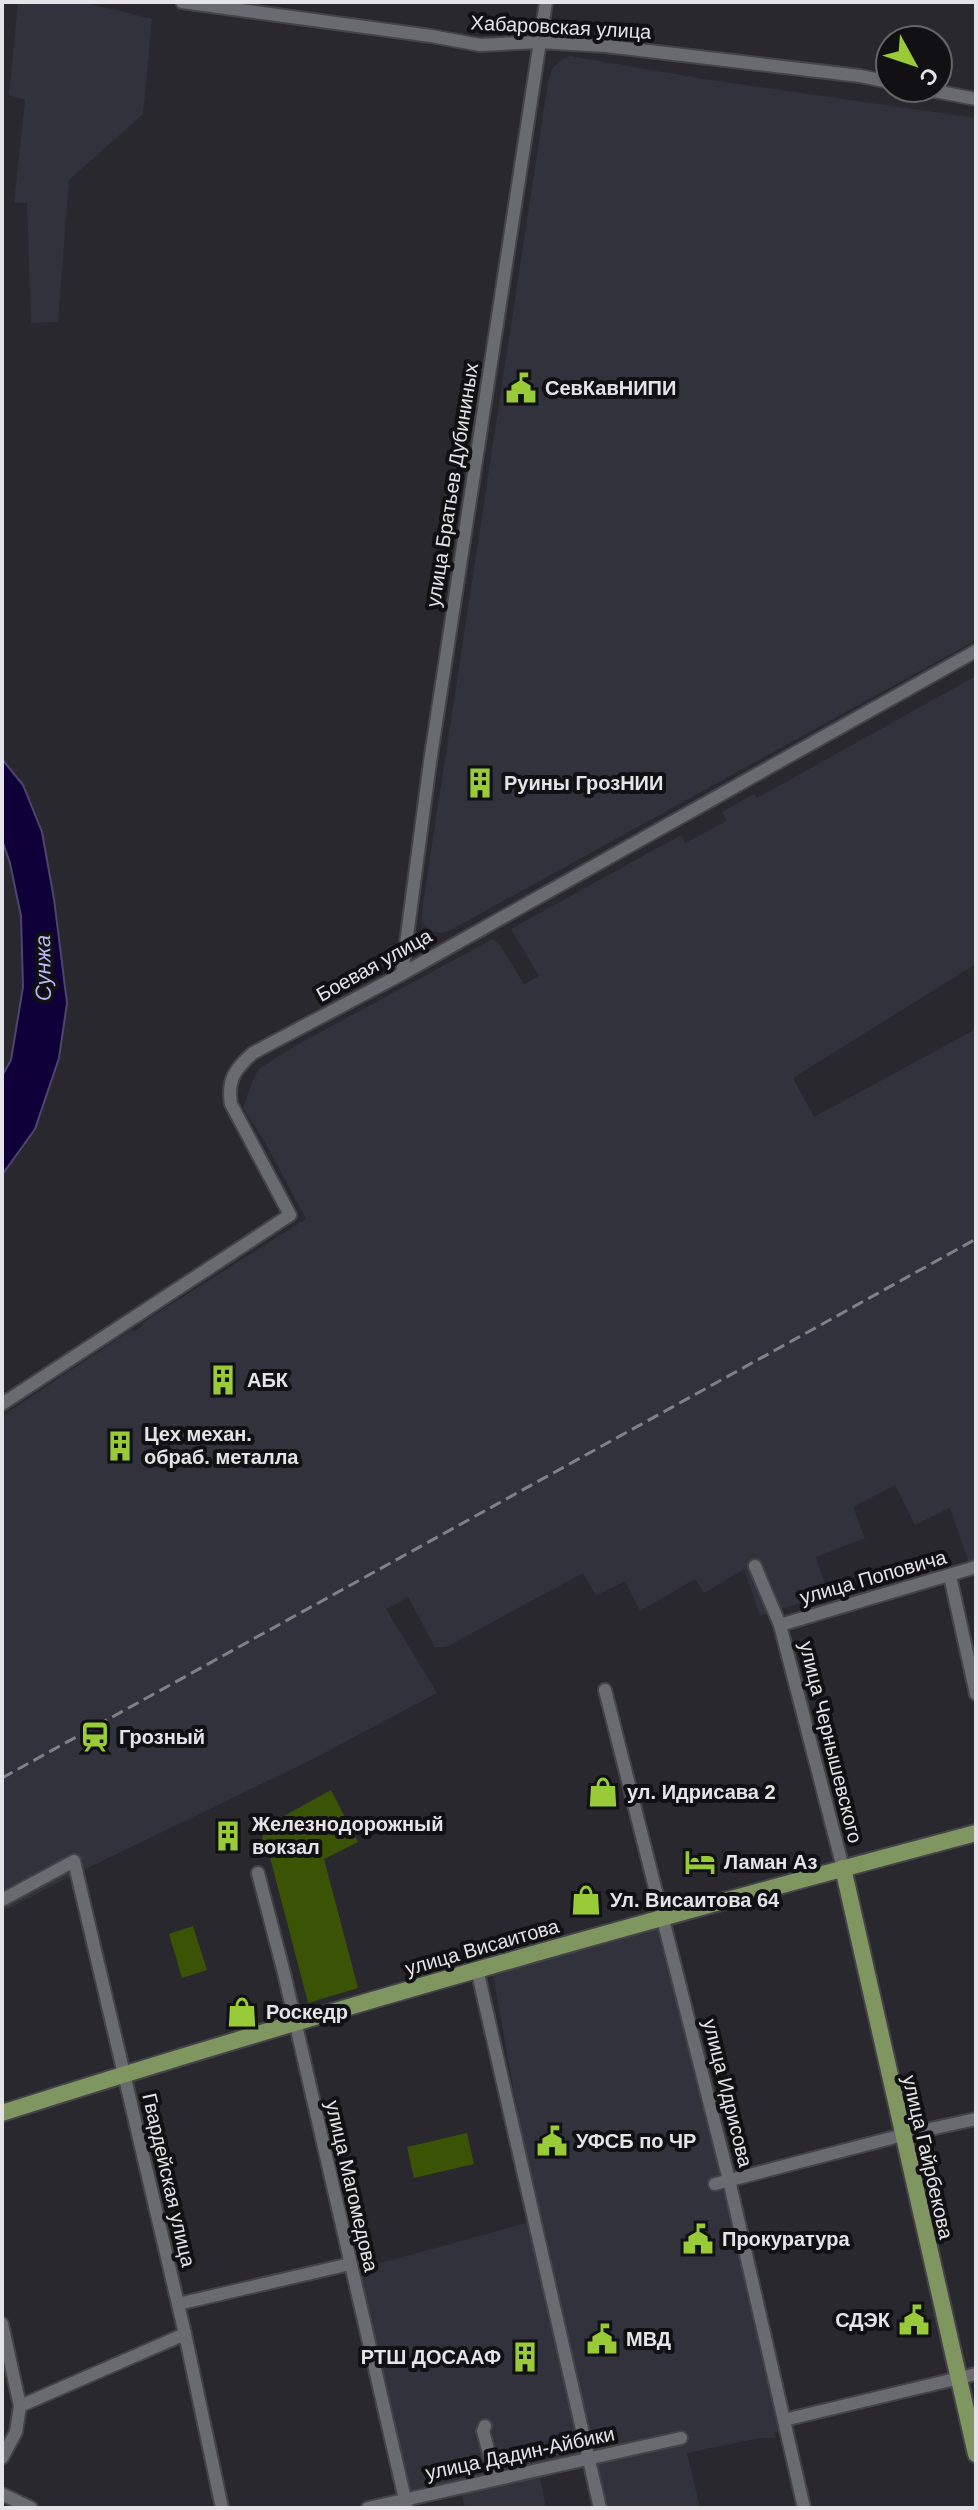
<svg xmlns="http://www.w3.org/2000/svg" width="978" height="2510" font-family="Arial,sans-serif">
<rect width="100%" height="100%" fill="#28282e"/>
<g fill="#31323c">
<polygon points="18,2 83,2 152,19 143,114 69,180 58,322 31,323 27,203 14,203 25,100 9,95"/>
<polygon points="570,56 704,79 976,118 976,640 449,931 440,933 432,932 424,925 421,917 548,82 552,69 561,60"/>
<polygon points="976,676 976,964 793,1078 814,1117 976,1029 976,1561 969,1563 950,1508 915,1525 895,1485 853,1507 865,1538 816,1557 828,1594 760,1616 744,1569 704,1593 695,1579 640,1611 625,1581 596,1596 583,1573 446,1647 435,1647 408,1597 386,1609 437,1693 313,1759 65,1879 2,1912 2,1416 131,1330 135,1331 142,1326 143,1322 306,1219 265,1142 243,1108 252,1082 259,1069 293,1047 493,939 501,947 524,984 532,980 539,976 511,929 681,835 685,843 727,821 722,812 754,794 757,798"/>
<polygon points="663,1909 788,2429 774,2433 776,2438 760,2438 687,2453 700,2508 594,2508 584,2464 539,2473 546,2508 465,2508 461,2491 406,2503 359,2269 537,2220 490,1959"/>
</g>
<g fill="#3a5305">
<polygon points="331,1790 358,1842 324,1859 358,1988 308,2003 266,1842 262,1840 264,1827"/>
<polygon points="193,1926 207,1970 182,1978 169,1934"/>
<polygon points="467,2133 474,2164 414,2178 407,2147"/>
</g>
<polygon fill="#0f003a" stroke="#4f446e" stroke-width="2" points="2,759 23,785 42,832 54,899 67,1003 59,1058 35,1129 2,1175 2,1076 11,1060 23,987 21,916 10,863 2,840"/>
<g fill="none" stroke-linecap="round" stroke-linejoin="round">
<g stroke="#444448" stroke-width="16">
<g id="minor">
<polyline points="182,2 431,36 480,45 539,42 606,46 860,76 890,82"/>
<polyline points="919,88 976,99"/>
<polyline points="402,974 430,762 546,2"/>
<path d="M2 1404 290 1215 231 1104C227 1080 235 1069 253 1053L402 974 976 651"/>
<polyline points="755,1566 780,1625 843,1868"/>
<polyline points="950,1576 976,1694"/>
<polyline points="780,1625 976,1567"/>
<polyline points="605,1690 729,2180 804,2508"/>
<polyline points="258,1873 284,1973 407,2508"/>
<polyline points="2,1900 74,1861 185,2334 222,2508"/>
<polyline points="477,1969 600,2508"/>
<polyline points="715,2184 903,2135 976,2119"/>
<polyline points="178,2304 350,2264"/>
<polyline points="2,2324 20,2406 16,2432 2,2458"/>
<polyline points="20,2406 185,2334"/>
<polyline points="784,2420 976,2374"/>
<polyline points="485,2426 483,2431 496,2479"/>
<polyline points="2,2494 31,2508"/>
<polyline points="368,2508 681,2438"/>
</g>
</g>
<g stroke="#444448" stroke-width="20">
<g id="major">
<polyline points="843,1868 976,2454"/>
<path d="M2 2113C324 2010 649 1920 976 1833"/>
</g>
</g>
<use href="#minor" stroke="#6a6a71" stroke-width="12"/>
<use href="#major" stroke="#809661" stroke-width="16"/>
<polyline stroke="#808085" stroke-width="3" stroke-dasharray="12 6" stroke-linecap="butt" points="2,1778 976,1239"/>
</g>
<defs>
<g id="civic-bare" transform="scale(2.4)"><path d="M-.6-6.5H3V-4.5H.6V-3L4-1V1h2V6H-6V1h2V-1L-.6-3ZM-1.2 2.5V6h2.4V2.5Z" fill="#98cb37" stroke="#111114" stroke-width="2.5" paint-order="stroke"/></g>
<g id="building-bare" transform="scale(2.4)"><path d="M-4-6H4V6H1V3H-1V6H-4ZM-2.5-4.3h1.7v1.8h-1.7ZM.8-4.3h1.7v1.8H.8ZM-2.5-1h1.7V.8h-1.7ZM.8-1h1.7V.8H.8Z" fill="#98cb37" stroke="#111114" stroke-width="2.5" paint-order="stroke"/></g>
<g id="station-bare" transform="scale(2.4)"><path d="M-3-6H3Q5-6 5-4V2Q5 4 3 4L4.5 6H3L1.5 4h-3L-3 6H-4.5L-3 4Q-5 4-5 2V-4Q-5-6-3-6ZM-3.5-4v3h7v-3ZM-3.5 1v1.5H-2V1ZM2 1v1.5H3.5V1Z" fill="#98cb37" stroke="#111114" stroke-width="2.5" paint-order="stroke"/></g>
<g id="shop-bare" transform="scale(2.4)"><path d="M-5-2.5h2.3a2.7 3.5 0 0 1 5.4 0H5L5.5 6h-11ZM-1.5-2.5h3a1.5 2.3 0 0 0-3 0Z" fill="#98cb37" stroke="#111114" stroke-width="2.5" paint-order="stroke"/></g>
<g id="hotel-bare" transform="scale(2.4)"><path d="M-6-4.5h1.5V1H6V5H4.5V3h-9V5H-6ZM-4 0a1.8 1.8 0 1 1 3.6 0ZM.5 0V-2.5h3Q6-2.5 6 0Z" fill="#98cb37" stroke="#111114" stroke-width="2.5" paint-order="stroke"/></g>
</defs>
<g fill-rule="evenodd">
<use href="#civic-bare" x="521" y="388"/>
<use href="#building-bare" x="480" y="783"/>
<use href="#building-bare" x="223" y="1380"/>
<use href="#building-bare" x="120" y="1446"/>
<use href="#station-bare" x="95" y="1737"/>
<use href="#shop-bare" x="603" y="1792"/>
<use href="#building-bare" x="228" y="1836"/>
<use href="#hotel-bare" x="700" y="1862"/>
<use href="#shop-bare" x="586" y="1900"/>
<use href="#shop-bare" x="242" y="2012"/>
<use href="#civic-bare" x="552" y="2141"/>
<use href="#civic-bare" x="698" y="2239"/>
<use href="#civic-bare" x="914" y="2320"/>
<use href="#civic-bare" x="602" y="2339"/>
<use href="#building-bare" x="525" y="2357"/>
</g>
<g text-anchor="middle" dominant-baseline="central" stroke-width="8" stroke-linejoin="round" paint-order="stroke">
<g font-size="20" fill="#e4e4e8" stroke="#111114">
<text transform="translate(561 27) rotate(3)">Хабаровская улица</text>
<text transform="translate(452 485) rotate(-81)">улица Братьев Дубининых</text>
<text transform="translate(374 965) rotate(-29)">Боевая улица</text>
<text transform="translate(873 1577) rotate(-16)">улица Поповича</text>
<text transform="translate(831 1742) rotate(76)">улица Чернышевского</text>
<text transform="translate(482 1947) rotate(-16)">улица Висаитова</text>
<text transform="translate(728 2093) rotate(76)">улица Идрисова</text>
<text transform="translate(928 2157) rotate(77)">улица Гайрбекова</text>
<text transform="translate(169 2180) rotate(77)">Гвардейская улица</text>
<text transform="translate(352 2186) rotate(77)">улица Магомедова</text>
<text transform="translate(520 2453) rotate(-12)">улица Дадин-Айбики</text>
</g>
<g font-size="20" font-weight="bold" fill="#e4e4e8" stroke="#111114" text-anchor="start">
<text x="545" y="388">СевКавНИПИ</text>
<text x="504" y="783">Руины ГрозНИИ</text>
<text x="247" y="1380">АБК</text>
<text x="144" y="1434">Цех механ.<tspan x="144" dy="23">обраб. металла</tspan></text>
<text x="119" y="1737">Грозный</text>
<text x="627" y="1792">ул. Идрисава 2</text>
<text x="252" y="1824">Железнодорожный<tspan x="252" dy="23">вокзал</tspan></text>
<text x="724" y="1862">Ламан Аз</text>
<text x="610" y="1900">Ул. Висаитова 64</text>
<text x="266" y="2012">Роскедр</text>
<text x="576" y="2141">УФСБ по ЧР</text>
<text x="722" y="2239">Прокуратура</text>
<text x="890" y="2320" text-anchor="end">СДЭК</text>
<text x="626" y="2339">МВД</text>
<text x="501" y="2357" text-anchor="end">РТШ ДОСААФ</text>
</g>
<g font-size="22" font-style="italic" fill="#b7b9f3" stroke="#111114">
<text transform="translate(43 968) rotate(-91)">Сунжа</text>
</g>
</g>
<rect width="978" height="2510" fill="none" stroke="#e4e4e8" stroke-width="8"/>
<g transform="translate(914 64) rotate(130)"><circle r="38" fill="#111114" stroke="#656569" stroke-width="2"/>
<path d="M0-6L14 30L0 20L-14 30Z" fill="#98cb37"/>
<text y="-12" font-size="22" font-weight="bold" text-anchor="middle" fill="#e4e4e8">С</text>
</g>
</svg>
